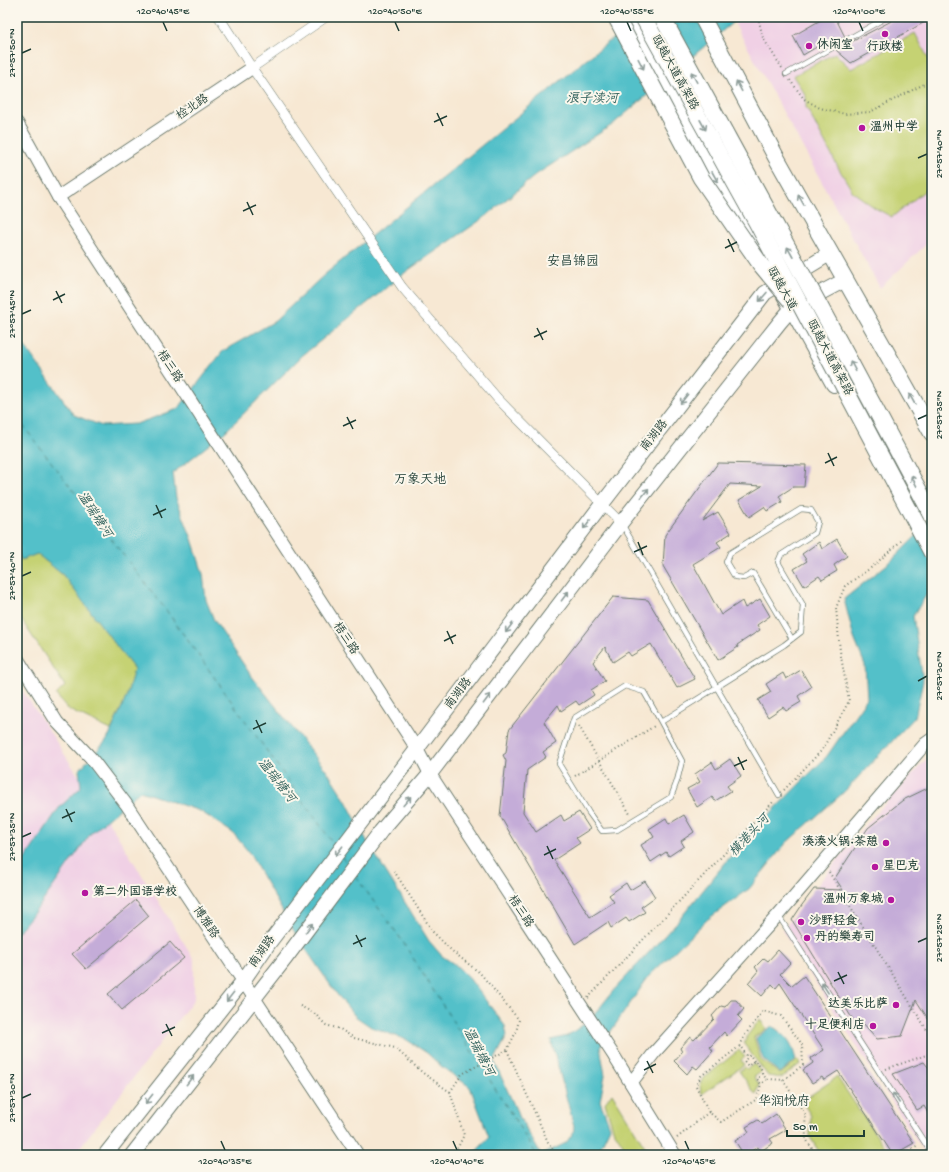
<svg xmlns="http://www.w3.org/2000/svg" width="949" height="1172" font-family="'Gochi Hand','LXGW WenKai TC',sans-serif">
<rect width="100%" height="100%" fill="#fbf7ec"/>
<filter id="ink" filterUnits="userSpaceOnUse"><feTurbulence type="fractalNoise" baseFrequency=".025" numOctaves="2"/><feDisplacementMap in="SourceGraphic" scale="8" xChannelSelector="R" yChannelSelector="G"/><feConvolveMatrix kernelMatrix="1 2 1 2 8 2 1 2 1" color-interpolation-filters="sRGB"/></filter>
<filter id="wash" filterUnits="userSpaceOnUse"><feTurbulence type="fractalNoise" baseFrequency=".012" numOctaves="4" result="noise"/><feDisplacementMap in="SourceGraphic" scale="16" xChannelSelector="R" yChannelSelector="G"/><feGaussianBlur stdDeviation="0.9" result="paint"/><feColorMatrix in="noise" values="0 0 0 0 0 0 0 0 0 0 0 0 0 0 0 0 0 1.4 0 .05"/><feComposite in="paint" operator="in"/></filter>
<g filter="url(#wash)">
<rect width="100%" height="100%" fill="#f7e8d3"/>
<g fill="#f0d0e5">
<polygon points="731,17 932,17 932,239 880,288"/>
<polygon points="17,682 112,827 194,959 194,999 74,1155 17,1155"/>
<polygon points="932,753 932,1155 926,1155 782,930 862,829"/>
</g>
<g fill="#c5d273" stroke="#728854">
<polygon points="915,33 932,66 932,185 892,217 875,208 853,192 839,169 806,107 806,96 793,76 835,53 851,69"/>
<polygon points="17,549 21,560 37,554 63,575 134,669 126,698 111,730 69,710 56,695 65,686 17,613"/>
<polygon points="760,1019 766,1029 754,1037 761,1060 780,1074 798,1060 800,1064 782,1078 768,1076 744,1044 747,1036"/>
<polygon points="739,1050 745,1057 741,1060 744,1065 702,1094 700,1087 704,1078"/>
<polygon points="754,1064 761,1072 754,1077 759,1084 756,1095 739,1071 745,1067 747,1069"/>
<polygon points="837,1077 889,1154 888,1155 821,1155 810,1137 811,1116 802,1101"/>
<polygon points="612,1093 650,1155 623,1155 627,1151 613,1129 605,1103"/>
</g>
<g fill="#52c0c9" stroke="#387e7e">
<polygon points="641,17 739,17 612,125 537,174 485,217 407,271 303,355 225,432 173,473 176,498 192,539 203,574 206,600 214,620 250,674 329,774 346,801 368,843 429,941 442,956 457,966 469,978 505,1026 507,1036 494,1061 519,1116 541,1155 566,1143 575,1130 551,1040 567,1036 590,1020 613,991 678,921 743,841 827,756 867,698 865,665 854,638 844,599 890,562 932,520 932,586 913,616 923,681 915,717 844,792 786,843 749,889 708,919 649,976 600,1047 605,1075 600,1101 610,1127 598,1152 594,1155 473,1155 489,1137 470,1087 442,1067 427,1053 407,1040 371,1027 355,1016 336,993 298,938 248,851 233,833 200,811 140,791 91,833 38,908 17,933 17,871 59,808 81,787 79,770 107,740 126,698 134,669 63,575 37,554 21,560 17,549 17,334 21,341 74,415 102,426 136,424 178,409 223,351 275,321 324,275 598,50"/>
<path d="M772 1026C789 1038 791 1041 796 1060L780 1073 763 1059 756 1038Z"/>
</g>
<g fill="none" stroke-linecap="round" stroke-linejoin="round">
<g stroke="#2c5e59" stroke-width="1" stroke-dasharray="5 4" stroke-linecap="butt">
<polyline points="17,418 166,610 335,846"/>
<polyline points="342,857 347,864"/>
<polyline points="356,877 401,939 537,1155"/>
</g>
</g>
<g id="blocks">
<g fill="#c4acd8">
<polygon points="826,17 835,17 845,37 830,45 827,41 803,55 793,36"/>
<polygon points="899,17 932,18 851,63 836,50"/>
<polygon points="718,463 806,465 804,487 793,487 779,496 782,502 767,511 764,507 749,517 739,500 762,486 730,484 702,521 718,512 731,533 717,542 721,547 693,564 721,615 742,601 745,608 760,599 770,616 757,625 760,630 737,645 738,647 718,660 663,566 665,535"/>
<polygon points="837,539 847,556 834,565 837,571 822,580 819,576 804,586 794,569 807,561 802,554 819,542 822,549"/>
<polygon points="613,597 648,600 695,679 677,688 651,644 631,656 628,652 613,662 605,647 593,662 605,681 591,690 594,695 579,705 576,701 561,711 558,705 544,722 556,743 543,752 546,757 527,770 523,812 536,832 561,815 564,821 579,812 590,829 576,838 580,843 554,860 590,917 614,902 609,895 626,883 630,890 645,881 655,897 641,907 645,912 629,922 626,918 611,928 608,922 575,944 500,816 506,761 503,755 506,753 509,730"/>
<polygon points="801,670 811,687 798,696 801,702 786,711 783,707 768,717 758,700 771,692 766,684 783,673 786,679"/>
<polygon points="730,759 741,776 727,786 731,791 715,801 712,797 697,807 687,789 700,782 695,774 712,762 716,769"/>
<polygon points="932,786 932,1025 916,1000 902,1036 877,1039 863,1023 858,1028 792,920 802,905 814,889 843,890 835,878 868,828 903,800"/>
<polygon points="684,815 694,832 681,841 684,846 669,856 666,852 651,862 641,845 654,837 649,829 666,818 669,824"/>
<polygon points="136,900 149,916 86,969 72,954"/>
<polygon points="170,942 184,958 122,1010 108,994"/>
<polygon points="778,950 790,963 780,974 792,986 804,976 914,1143 893,1155 838,1071 824,1080 822,1077 812,1083 803,1070 813,1063 811,1058 824,1050 780,983 776,988 772,984 762,996 748,983 758,971 755,967 764,958 768,961"/>
<polygon points="731,1000 736,1000 744,1009 738,1016 742,1020 727,1036 724,1032 710,1047 713,1051 697,1069 693,1066 687,1074 674,1061 682,1052 680,1048 690,1037 694,1040 714,1019 712,1016 721,1006 725,1007"/>
<polygon points="924,1062 932,1072 932,1120 924,1106 917,1110 893,1074"/>
<polygon points="776,1114 786,1130 770,1139 773,1143 761,1151 758,1147 744,1155 735,1141 749,1132 746,1127 758,1120 762,1124"/>
</g>
</g>
</g>
<g filter="url(#ink)">
<use href="#blocks" fill-opacity="0" stroke="#6b796c" stroke-width="1"/>
<g fill="none" stroke-linecap="round" stroke-linejoin="round">
<g stroke="#6b796c" stroke-width="6">
<g id="lane">
<polyline points="786,74 887,17"/>
<polyline points="622,524 779,795"/>
<polyline points="661,722 682,761 677,781 671,797 617,830 602,831 589,813 559,764 574,718 625,686 644,692 661,722 784,645 801,632 803,605 778,562 781,555 815,533 818,522 811,510 801,509 730,553 726,562 735,577 744,578 753,573 792,639"/>
<polyline points="778,915 932,1154"/>
</g>
</g>
<g stroke="#6b796c" stroke-width="10">
<g id="street">
<polyline points="219,17 252,68 402,287 498,399 621,523"/>
<polyline points="252,68 326,17"/>
</g>
</g>
<g stroke="#6b796c" stroke-width="14">
<g id="secondary">
<polyline points="17,123 58,197 417,749 430,774 614,1056 675,1155"/>
<polyline points="58,197 252,68"/>
<polyline points="17,658 57,722 91,758 126,804 358,1155"/>
<polyline points="631,1083 654,1053 778,915 925,744 932,739"/>
</g>
</g>
<g stroke="#6b796c" stroke-width="16">
<g id="primary">
<polyline points="105,1155 243,981 269,943 417,749 602,504 765,293 831,253"/>
<polyline points="132,1155 285,959 381,831 430,774 621,523 780,322 792,308 845,280"/>
</g>
</g>
<g stroke="#6b796c" stroke-width="18">
<g id="highway">
<polyline points="628,17 720,185 760,251"/>
<polyline points="702,17 776,157 932,433"/>
<polyline points="782,290 834,384"/>
</g>
</g>
<g stroke="#6b796c" stroke-width="2" stroke-dasharray="1 3" stroke-linecap="butt">
<polyline points="758,17 763,38 782,68"/>
<polyline points="790,80 804,99 820,108 845,114 870,112 932,80"/>
<polyline points="579,726 630,814"/>
<polyline points="575,776 656,725"/>
<polyline points="784,790 822,750 849,701 840,651 836,608 845,586 872,567 901,541"/>
<polyline points="394,871 433,932 452,951 480,973 519,1020 516,1032 507,1050 462,1074 450,1092"/>
<polyline points="829,872 932,1038"/>
<polyline points="588,998 774,801"/>
<polyline points="300,1006 314,1013 326,1025 340,1029 354,1038 395,1048 423,1073 450,1092 464,1135 457,1149 450,1155"/>
<polyline points="740,1046 745,1035 763,1011 781,1016 802,1044 803,1065 783,1080 767,1079"/>
<polyline points="507,1050 548,1142 557,1155"/>
<path d="M754 1061 750 1055 744 1061 748 1066 754 1061C758 1063 763 1070 762 1074"/>
<polyline points="886,1069 932,1053"/>
<polyline points="783,1080 805,1114 806,1139 816,1155"/>
<polyline points="709,1112 696,1086 701,1076 740,1046 748,1057"/>
<polyline points="677,1138 709,1112 721,1122 757,1099 761,1084 757,1079 762,1074 767,1079 761,1084"/>
<polyline points="902,1155 918,1145"/>
</g>
<use href="#lane" stroke="#fff" stroke-width="4.5"/>
<use href="#street" stroke="#fff" stroke-width="9"/>
<use href="#secondary" stroke="#fff" stroke-width="12"/>
<use href="#primary" stroke="#fff" stroke-width="14"/>
<use href="#highway" stroke="#fff" stroke-width="16"/>
<g stroke="#6b796c" stroke-width="18" stroke-linecap="butt">
<g id="highway-bridge">
<polyline points="616,17 701,178 761,265 791,301"/>
<polyline points="643,17 756,221 932,553"/>
<polyline points="662,17 848,358 932,515"/>
</g>
</g>
<use href="#highway-bridge" stroke="#fff" stroke-width="16"/>
</g>
<defs><path id="oneway-shaft" d="M-6 0H5M1.5-3L5.5 0L1.5 3" fill="none" stroke-width="1.6" stroke-linecap="round" stroke-linejoin="round"/></defs>
<g stroke="#8f9e9a">
<use href="#oneway-shaft" transform="translate(641 64) rotate(62)"/>
<use href="#oneway-shaft" transform="translate(694 77) rotate(-118)"/>
<use href="#oneway-shaft" transform="translate(739 86) rotate(-118)"/>
<use href="#oneway-shaft" transform="translate(703 125) rotate(61)"/>
<use href="#oneway-shaft" transform="translate(715 177) rotate(61)"/>
<use href="#oneway-shaft" transform="translate(801 200) rotate(-120)"/>
<use href="#oneway-shaft" transform="translate(790 252) rotate(-119)"/>
<use href="#oneway-shaft" transform="translate(763 297) rotate(131)"/>
<use href="#oneway-shaft" transform="translate(853 366) rotate(-118)"/>
<use href="#oneway-shaft" transform="translate(684 399) rotate(128)"/>
<use href="#oneway-shaft" transform="translate(912 399) rotate(-119)"/>
<use href="#oneway-shaft" transform="translate(914 481) rotate(-118)"/>
<use href="#oneway-shaft" transform="translate(645 493) rotate(-52)"/>
<use href="#oneway-shaft" transform="translate(587 524) rotate(127)"/>
<use href="#oneway-shaft" transform="translate(565 596) rotate(-53)"/>
<use href="#oneway-shaft" transform="translate(509 628) rotate(127)"/>
<use href="#oneway-shaft" transform="translate(487 699) rotate(-53)"/>
<use href="#oneway-shaft" transform="translate(407 801) rotate(-50)"/>
<use href="#oneway-shaft" transform="translate(339 851) rotate(127)"/>
<use href="#oneway-shaft" transform="translate(309 928) rotate(-53)"/>
<use href="#oneway-shaft" transform="translate(825 988) rotate(-123)"/>
<use href="#oneway-shaft" transform="translate(230 997) rotate(128)"/>
<use href="#oneway-shaft" transform="translate(190 1080) rotate(-52)"/>
<use href="#oneway-shaft" transform="translate(896 1098) rotate(-123)"/>
<use href="#oneway-shaft" transform="translate(149 1099) rotate(128)"/>
</g>
</g>
<path fill="none" stroke="#1f3d34" stroke-width="1.5" d="M163 22 167 31M395 22 399 31M627 22 631 31M859 22 863 31M22 53 31 49M437 113 443 126M434 122 447 116M918 158 927 154M247 202 253 215M243 211 256 205M728 239 734 252M725 248 737 242M56 291 62 303M53 300 65 294M22 314 31 310M537 328 543 340M534 337 547 331M347 417 353 429M918 419 927 415M343 426 356 420M828 453 834 466M825 463 837 457M156 505 162 518M153 515 166 509M638 542 643 555M634 552 647 546M22 576 31 572M447 631 453 644M444 641 456 635M918 681 927 676M256 720 262 733M253 729 266 723M738 757 744 770M734 766 747 760M66 809 72 822M62 818 75 812M22 837 31 833M547 846 553 859M544 855 556 849M356 935 362 947M918 942 927 938M353 944 366 938M838 972 844 984M834 981 847 975M166 1024 172 1036M162 1033 175 1027M647 1061 653 1073M644 1070 656 1064M22 1098 31 1094M221 1141 225 1150M453 1141 457 1150M685 1141 689 1150"/>
<g fill="#b5179e" stroke="#fbf7ec" stroke-width="1.5">
<circle cx="885" cy="34" r="4"/>
<circle cx="809" cy="46" r="4"/>
<circle cx="862" cy="128" r="4"/>
<circle cx="886" cy="843" r="4"/>
<circle cx="875" cy="867" r="4"/>
<circle cx="85" cy="893" r="4"/>
<circle cx="891" cy="900" r="4"/>
<circle cx="801" cy="922" r="4"/>
<circle cx="807" cy="938" r="4"/>
<circle cx="896" cy="1005" r="4"/>
<circle cx="873" cy="1026" r="4"/>
</g>
<g text-anchor="middle" dominant-baseline="central" stroke-width="4" stroke-linejoin="round" paint-order="stroke">
<g font-size="12" font-weight="bold" fill="#1f3d34" stroke="#fbf7ec" text-anchor="start">
<text x="817" y="46">休闲室</text>
<text x="885" y="48" text-anchor="middle">行政楼</text>
<text x="870" y="128">温州中学</text>
<text x="878" y="843" text-anchor="end">湊湊火锅·茶憩</text>
<text x="883" y="867">星巴克</text>
<text x="93" y="893">第二外国语学校</text>
<text x="883" y="900" text-anchor="end">温州万象城</text>
<text x="809" y="922">沙野轻食</text>
<text x="815" y="938">丹的樂寿司</text>
<text x="888" y="1005" text-anchor="end">达美乐比萨</text>
<text x="865" y="1026" text-anchor="end">十足便利店</text>
</g>
<g font-size="12" fill="#1f3d34" stroke="#fbf7ec">
<text transform="translate(674 73) rotate(61)">瓯越大道高架路</text>
<text transform="translate(193 108) rotate(-34)">检北路</text>
<text transform="translate(781 289) rotate(61)">瓯越大道</text>
<text transform="translate(829 358) rotate(62)">瓯越大道高架路</text>
<text transform="translate(169 367) rotate(57)">梧三路</text>
<text transform="translate(655 436) rotate(-52)">南湖路</text>
<text transform="translate(345 639) rotate(57)">梧三路</text>
<text transform="translate(459 694) rotate(-53)">南湖路</text>
<text transform="translate(520 912) rotate(57)">梧三路</text>
<text transform="translate(205 923) rotate(56)">博雅路</text>
<text transform="translate(263 952) rotate(-55)">南湖路</text>
</g>
<g font-size="13" font-style="italic" fill="#2c5e59" stroke="#fbf7ec">
<text x="592" y="99">浪子渎河</text>
<text transform="translate(94 515) rotate(57)">温瑞塘河</text>
<text transform="translate(276 781) rotate(52)">温瑞塘河</text>
<text transform="translate(750 836) rotate(-47)">横港头河</text>
<text transform="translate(478 1052) rotate(63)">温瑞塘河</text>
</g>
<g font-size="13" fill="#1f3d34" stroke="#fbf7ec">
<text x="573" y="262">安昌锦园</text>
<text x="420" y="480">万象天地</text>
<text x="784" y="1102">华润悦府</text>
</g>
</g>
<rect width="949" height="1172" fill="none" stroke="#fbf7ec" stroke-width="44"/>
<path d="M787 1130v6h77v-6" fill="none" stroke="#1f3d34" stroke-width="2"/>
<text x="793" y="1130" font-size="12" fill="#1f3d34" stroke="#fbf7ec" stroke-width="3" paint-order="stroke">50 m</text>
<rect x="22" y="22" width="905" height="1128" fill="none" stroke="#1f3d34" stroke-width="1.5"/>
<g font-size="10" text-anchor="middle" fill="#1f3d34">
<text x="163" y="14">120°40'45"E</text>
<text x="395" y="14">120°40'50"E</text>
<text x="627" y="14">120°40'55"E</text>
<text x="859" y="14">120°41'00"E</text>
<text transform="translate(11 53) rotate(-90)" y="4">27°57'50"N</text>
<text transform="translate(938 154) rotate(-90)" y="4">27°57'40"N</text>
<text transform="translate(11 314) rotate(-90)" y="4">27°57'45"N</text>
<text transform="translate(938 415) rotate(-90)" y="4">27°57'35"N</text>
<text transform="translate(11 576) rotate(-90)" y="4">27°57'40"N</text>
<text transform="translate(938 676) rotate(-90)" y="4">27°57'30"N</text>
<text transform="translate(11 837) rotate(-90)" y="4">27°57'35"N</text>
<text transform="translate(938 938) rotate(-90)" y="4">27°57'25"N</text>
<text transform="translate(11 1098) rotate(-90)" y="4">27°57'30"N</text>
<text x="225" y="1164">120°40'35"E</text>
<text x="457" y="1164">120°40'40"E</text>
<text x="689" y="1164">120°40'45"E</text>
</g>
</svg>
